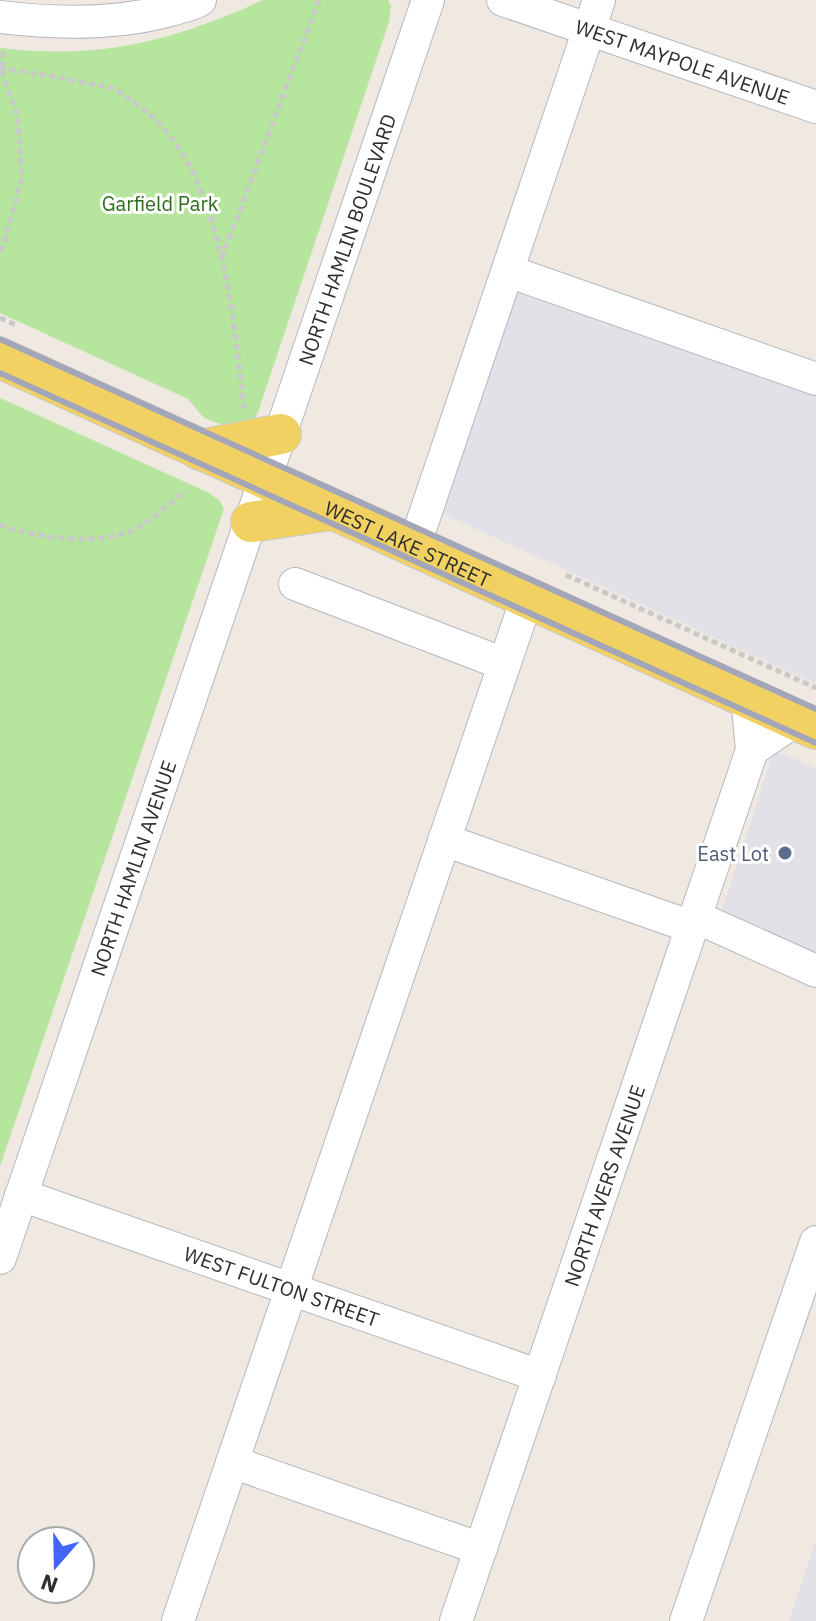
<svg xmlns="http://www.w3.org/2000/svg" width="816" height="1621" font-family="'IBM Plex Sans',sans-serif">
<rect width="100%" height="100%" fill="#efe9e1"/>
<g fill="#e3e1e8">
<polygon points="508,271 816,379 816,684 428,507"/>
<polygon points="776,753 785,754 816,768 816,963 719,920 771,759"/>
<polygon points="816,1540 816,1621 789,1621"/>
</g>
<g fill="#b6e59e">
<path d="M263 0H388L391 6 389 22 258 412 253 421 234 429 204 418 188 399 0 313V48C99 60 173 41 263 0Z"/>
<polygon points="0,398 207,492 219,500 224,509 0,1166"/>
</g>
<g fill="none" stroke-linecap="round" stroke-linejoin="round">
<g stroke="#b4b7c1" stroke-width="34">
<g id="minor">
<path id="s1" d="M503 0 816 107"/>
<path d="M0 17C57 24 115 25 170 10 181 7 191 5 200 0"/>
<polyline points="508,271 816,379"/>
<polyline points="414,547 599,0"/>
<polyline points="295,584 504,664"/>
<polyline points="747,697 752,750 796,720"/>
<polyline points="444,840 692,927"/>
<polyline points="696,917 816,971"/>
<path id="s2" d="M21 1195 540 1376"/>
<path id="s3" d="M0 1258 428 0"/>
<polyline points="232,1462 481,1549"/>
<polyline points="178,1621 527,598"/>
<path id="s4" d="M456 1621 752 750"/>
<polyline points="686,1621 816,1242"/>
</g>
</g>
<g stroke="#c9c9c9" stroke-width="42">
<g id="major">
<path id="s5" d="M0 358 816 729"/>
<polyline points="200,450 281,434"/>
<polyline points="251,522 331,510"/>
</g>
</g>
<g stroke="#c9c9c9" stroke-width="5" stroke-dasharray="6 4" stroke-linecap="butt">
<path d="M0 68C30 73 60 77 90 84 98 85 106 86 114 89 121 92 128 98 134 102 222 161 232 311 244 408"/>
<polyline points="0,251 5,239 22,178 18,118 1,68 4,49"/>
<polyline points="222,258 319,0"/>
<polyline points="0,318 16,325"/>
<path d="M0 525C34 538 102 547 135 529 153 519 169 504 185 491"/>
<polyline points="566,575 816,688"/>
</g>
<use href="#minor" stroke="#fff" stroke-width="32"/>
<use href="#major" stroke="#f2d163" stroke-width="40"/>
<g stroke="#a3a6b8" stroke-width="6">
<polyline points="0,339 816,709"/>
<polyline points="0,373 816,743"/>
</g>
</g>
<circle fill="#5c6f8a" stroke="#fff" stroke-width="3" cx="785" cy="853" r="8"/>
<g text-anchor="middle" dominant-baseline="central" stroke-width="6" stroke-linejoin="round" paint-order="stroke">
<g font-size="20" fill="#2e2e2e" stroke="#fff">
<text stroke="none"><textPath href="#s1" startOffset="190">WEST MAYPOLE AVENUE</textPath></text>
<text stroke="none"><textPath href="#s3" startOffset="1076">NORTH HAMLIN BOULEVARD</textPath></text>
<text stroke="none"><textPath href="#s5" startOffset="448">WEST LAKE STREET</textPath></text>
<text stroke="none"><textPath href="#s3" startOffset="412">NORTH HAMLIN AVENUE</textPath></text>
<text stroke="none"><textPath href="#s4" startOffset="460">NORTH AVERS AVENUE</textPath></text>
<text stroke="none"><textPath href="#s2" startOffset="276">WEST FULTON STREET</textPath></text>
</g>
<g font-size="20" fill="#2c6e1b" stroke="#fff">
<text x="160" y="203">Garfield Park</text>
</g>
<g font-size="20" fill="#4e5e75" stroke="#fff" text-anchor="end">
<text x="769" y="853">East Lot</text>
</g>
</g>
<g transform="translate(56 1565) rotate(200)"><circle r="38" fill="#ffffff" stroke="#ababab" stroke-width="2"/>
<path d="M0-6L14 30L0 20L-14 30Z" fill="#4264fb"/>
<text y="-12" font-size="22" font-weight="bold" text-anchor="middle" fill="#2e2e2e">N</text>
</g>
</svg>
